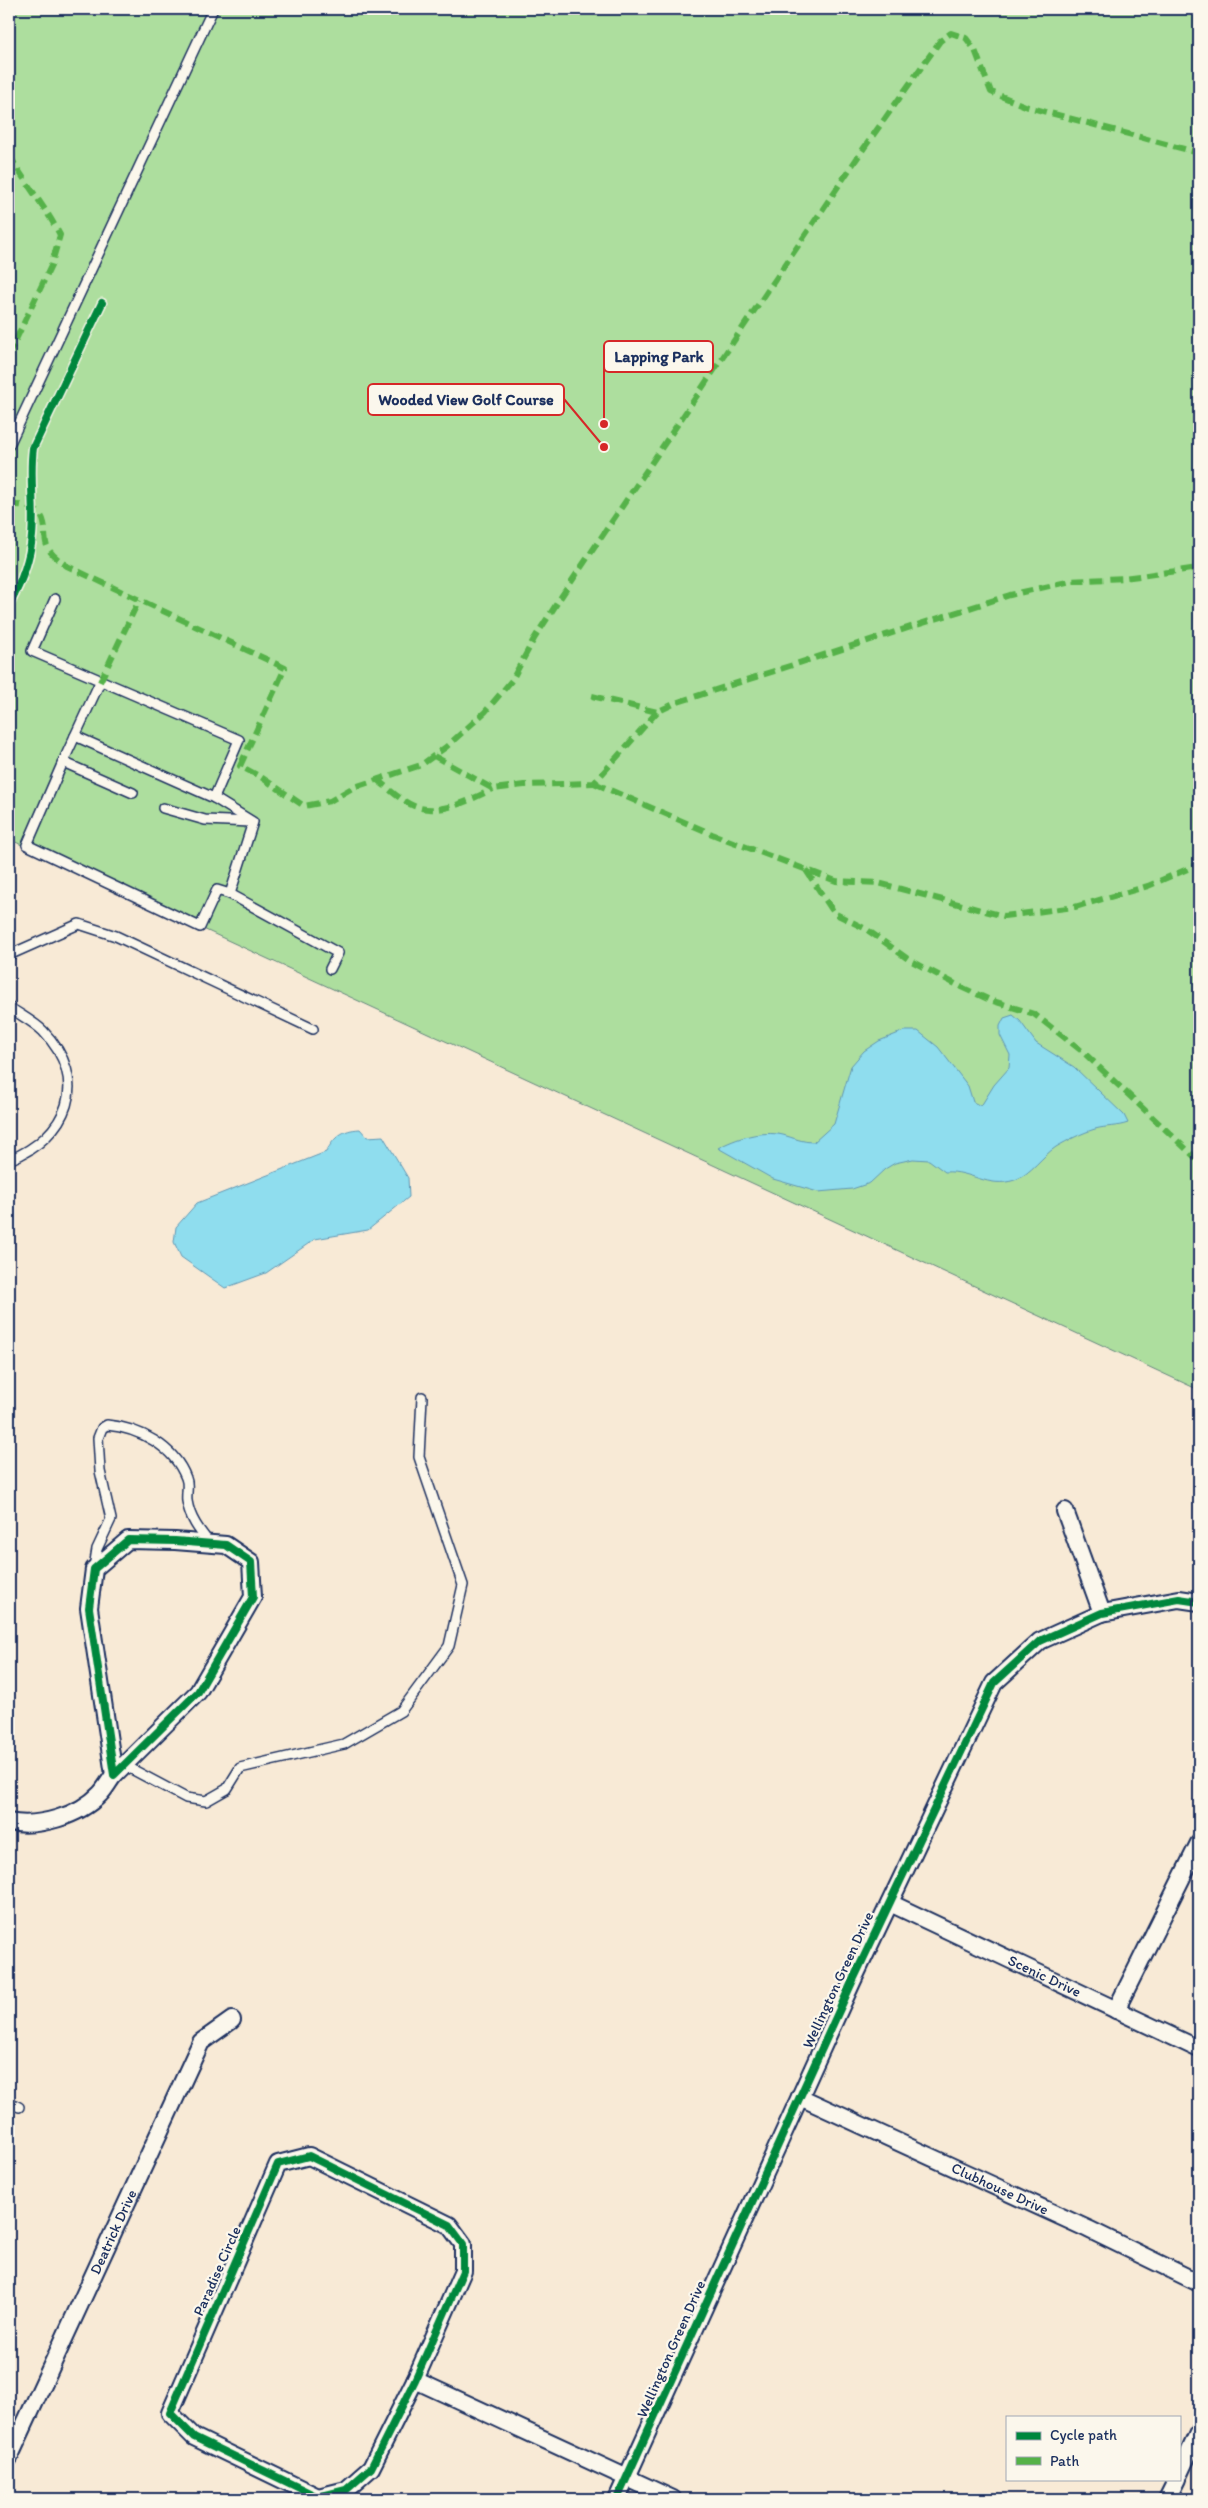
<svg xmlns="http://www.w3.org/2000/svg" width="1208" height="2508" font-family="Itim,sans-serif">
<rect width="100%" height="100%" fill="#f8ead6"/>
<filter id="ink" filterUnits="userSpaceOnUse"><feTurbulence type="fractalNoise" baseFrequency=".02" numOctaves="2"/><feDisplacementMap in="SourceGraphic" scale="10" xChannelSelector="R" yChannelSelector="G"/><feConvolveMatrix kernelMatrix="1 2 1 2 8 2 1 2 1" color-interpolation-filters="sRGB"/></filter>
<g filter="url(#ink)">
<polygon fill="#adde9e" stroke="#64867e" points="9,9 1199,9 1199,1390 9,839"/>
<g fill="#8fddee" stroke="#6197b4">
<path d="M1013 1015 1020 1021 1036 1043 1074 1067 1124 1115 1128 1123C1117 1127 1106 1126 1095 1129 1082 1133 1068 1140 1056 1147 1042 1156 1031 1174 1015 1180 987 1189 971 1170 945 1172L929 1160 913 1159 895 1163 885 1169 870 1183 852 1189 818 1192 773 1179 718 1148C736 1138 762 1130 783 1135 794 1138 802 1142 814 1142L834 1124 851 1066 864 1051 879 1041 904 1031H918L938 1047 968 1086 973 1102 981 1106 994 1085 1009 1068 1010 1055 1000 1035V1026L1004 1018Z"/>
<path d="M360 1129 367 1137 383 1136 408 1178 409 1197 368 1230 315 1239 266 1273 225 1288 181 1257 174 1242 176 1227 197 1203 326 1152C335 1136 342 1130 360 1129Z"/>
</g>
<g fill="none" stroke-linecap="round" stroke-linejoin="round">
<g stroke="#1b2f5e" stroke-width="12">
<g id="lane">
<polyline points="9,445 213,9"/>
<polyline points="55,599 32,651 239,740 214,798 75,736 100,682"/>
<polyline points="75,736 63,762 133,793"/>
<polyline points="63,762 27,845 200,927 217,890 230,894 338,953 330,969"/>
<polyline points="214,798 253,822 230,894"/>
<polyline points="163,808 205,820 251,822"/>
<polyline points="9,955 79,924 116,936 313,1029"/>
<path d="M9 1007C20 1015 34 1022 43 1031 91 1081 68 1136 9 1160"/>
<path d="M94 1568 97 1549 111 1519 100 1471 98 1438 102 1428 107 1425C139 1428 174 1446 186 1478 189 1485 186 1493 187 1501 190 1519 199 1530 210 1544"/>
<polyline points="124,1765 186,1798 206,1801 227,1789 240,1768 344,1744 401,1711 449,1646 463,1585 419,1457 422,1397"/>
<polyline points="9,2102 19,2107"/>
</g>
</g>
<g stroke="#1b2f5e" stroke-width="20">
<g id="street">
<polyline points="1065,1511 1102,1613"/>
<polygon points="128,1540 175,1541 226,1545 251,1562 253,1597 198,1692 114,1775 89,1608 94,1569"/>
<path d="M9 1822C38 1828 79 1816 100 1794 105 1789 109 1781 114 1775"/>
<path id="s1" d="M890 1903 1199 2049"/>
<polyline points="1116,2010 1199,1843"/>
<path id="s2" d="M800 2097 1088 2229 1199 2283"/>
<polygon points="309,2156 449,2225 463,2244 463,2271 415,2380 371,2468 346,2490 318,2497 194,2437 170,2413 278,2164"/>
<polyline points="415,2380 673,2499"/>
<path id="s3" d="M9 2458 201 2042 232 2020"/>
<polyline points="1179,2474 1199,2431"/>
<polyline points="617,2499 853,1980 994,1683 1040,1641 1102,1613 1179,1599 1199,1602"/>
<polyline points="1167,2499 1177,2479"/>
</g>
</g>
<use href="#lane" stroke="#fbf7ec" stroke-width="9"/>
<use href="#street" stroke="#fbf7ec" stroke-width="16"/>
<g stroke="#55b248" stroke-width="6" stroke-dasharray="12 6" stroke-linecap="butt">
<path d="M9 154C24 182 45 206 60 235L51 266 9 354"/>
<path d="M9 505C22 504 41 507 44 523 46 531 44 538 47 546 51 555 59 560 67 566L285 668 240 766 261 777 304 806 330 801 352 788 421 765 446 747 485 712 512 680 534 639 561 597 864 148 940 41 951 33 966 38 975 50 991 92 1028 107 1199 153"/>
<polyline points="100,682 139,600"/>
<polyline points="592,696 657,712 678,702 1010,595 1071,581 1124,578 1199,568"/>
<polyline points="434,756 493,789 524,785 594,783 657,712"/>
<path d="M376 779C387 787 401 801 414 806 440 816 470 800 493 789"/>
<polyline points="594,783 712,834 836,881 878,883 1004,916 1075,907 1148,886 1199,864"/>
<polyline points="806,870 834,913 866,929 908,959 961,987 990,1000 1034,1014 1082,1051 1199,1161"/>
</g>
<g stroke="#fbf7ec" stroke-width="11">
<g id="cycleway">
<path d="M9 605C20 585 30 559 32 536 35 506 29 478 33 448L102 303"/>
<polygon points="128,1540 175,1541 226,1545 251,1562 253,1597 198,1692 114,1775 89,1608 94,1569"/>
<polygon points="309,2156 449,2225 463,2244 463,2271 415,2380 371,2468 346,2490 318,2497 194,2437 170,2413 278,2164"/>
<polyline points="617,2499 853,1980 994,1683 1040,1641 1102,1613 1179,1599 1199,1602"/>
</g>
</g>
<use href="#cycleway" stroke="#00873e" stroke-width="8"/>
</g>
</g>
<g text-anchor="middle" dominant-baseline="central" stroke-width="4.5" stroke-linejoin="round" paint-order="stroke">
<g font-size="15" fill="#1b2f5e" stroke="#fbf7ec">
<text stroke="none"><textPath href="#s1" startOffset="171">Scenic Drive</textPath></text>
<text transform="translate(838 1980) rotate(-65)">Wellington Green Drive</text>
<text stroke="none"><textPath href="#s2" startOffset="220">Clubhouse Drive</textPath></text>
<text stroke="none"><textPath href="#s3" startOffset="249">Deatrick Drive</textPath></text>
<text transform="translate(217 2271) rotate(-66)">Paradise Circle</text>
<text transform="translate(671 2349) rotate(-66)">Wellington Green Drive</text>
</g>
</g>
<path fill="none" stroke="#d62828" stroke-width="2" d="M604 424L604 356M604 447L564 399"/>
<g fill="#d62828" stroke="#fbf7ec" stroke-width="2">
<circle cx="604" cy="424" r="5"/>
<circle cx="604" cy="447" r="5"/>
</g>
<g fill="#fbf7ec" stroke="#d62828" stroke-width="2">
<rect x="604" y="341" width="109" height="31" rx="5"/>
<rect x="368" y="384" width="196" height="31" rx="5"/>
</g>
<g font-size="16" text-anchor="middle" font-weight="bold" fill="#1b2f5e">
<text x="659" y="362">Lapping Park</text>
<text x="466" y="405">Wooded View Golf Course</text>
</g>
<rect width="1208" height="2508" fill="none" stroke="#fbf7ec" stroke-width="30"/>
<rect x="15" y="15" width="1178" height="2478" fill="none" stroke="#1b2f5e" stroke-width="2" filter="url(#ink)"/>
<rect x="1006" y="2416" width="175" height="65" fill="#fbf7ec" stroke="#a1a7b3"/>
<rect x="1016" y="2432" width="25" height="8" fill="#00873e" stroke="#a1a7b3"/>
<text x="1050" y="2440" font-size="15" fill="#1b2f5e">Cycle path</text>
<rect x="1016" y="2457" width="25" height="8" fill="#55b248" stroke="#a1a7b3"/>
<text x="1050" y="2466" font-size="15" fill="#1b2f5e">Path</text>
</svg>
